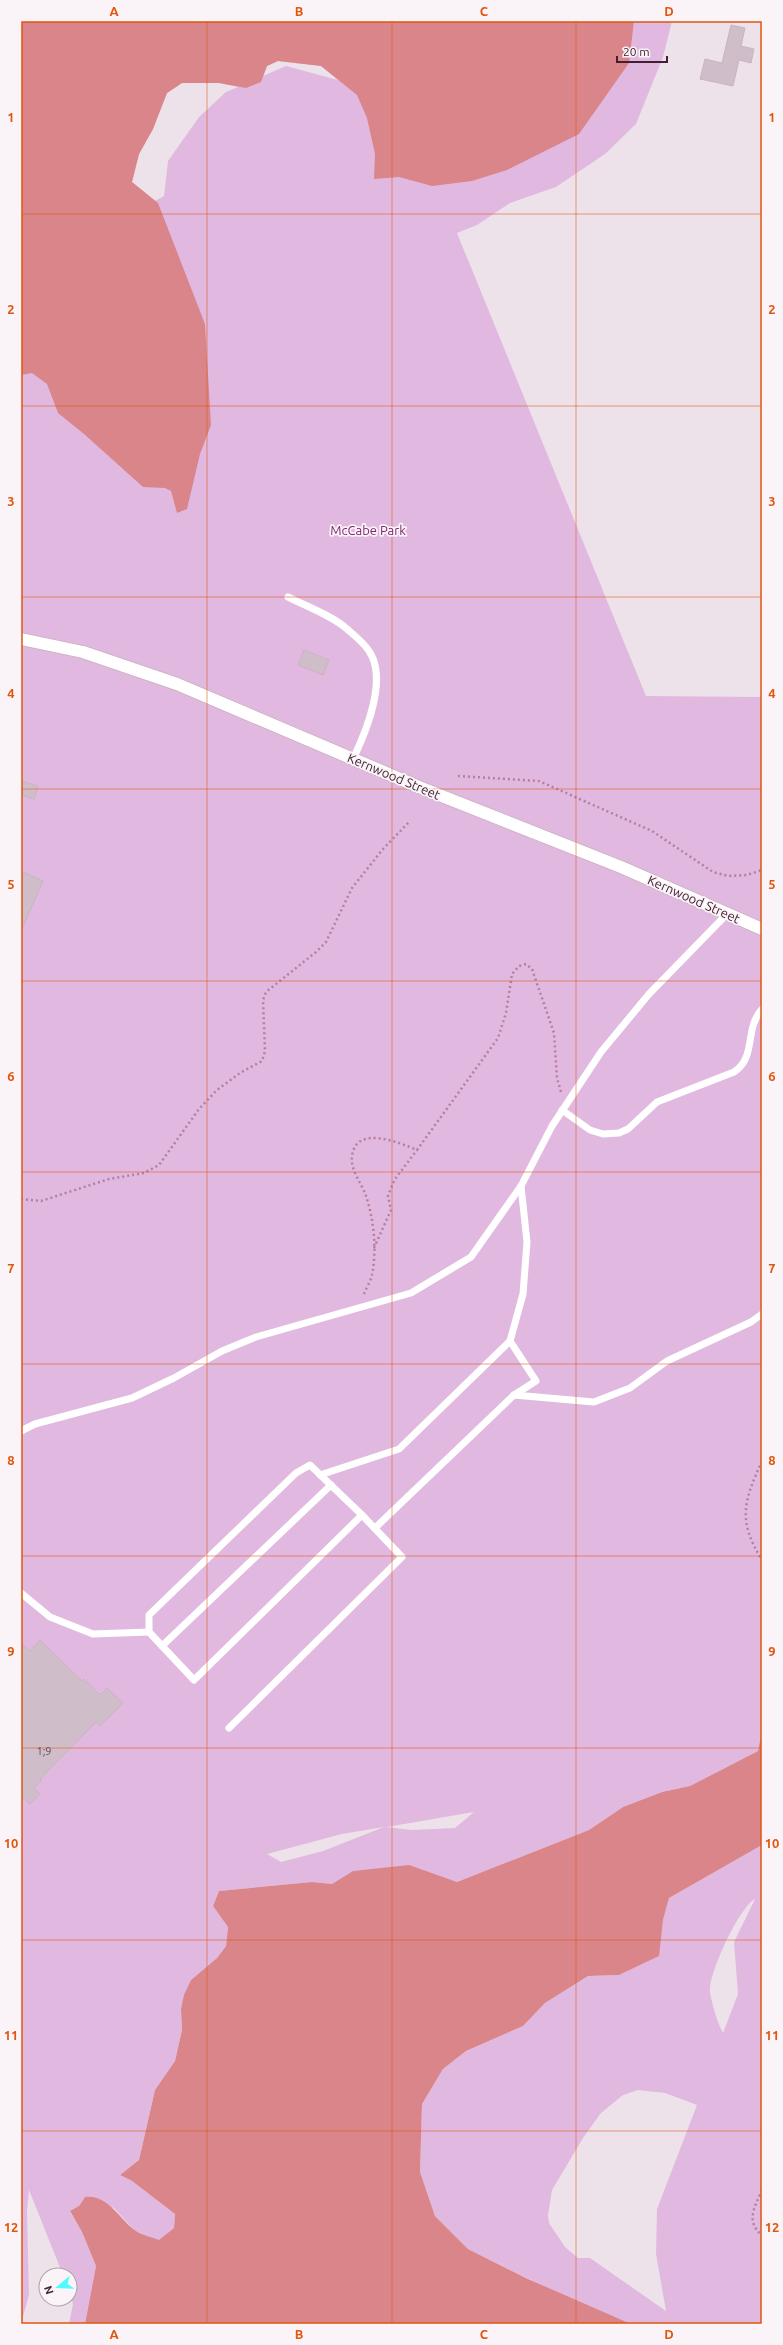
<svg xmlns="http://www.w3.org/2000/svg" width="783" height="2345" font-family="Ubuntu,sans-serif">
<rect width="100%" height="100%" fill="#eee2ea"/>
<g fill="#e1b9e0" fill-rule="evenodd">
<path d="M369 21H672L663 57 636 124 605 154 556 187 510 203 477 225 457 233 646 696 762 697V1730L758 1751 690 1786 662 1792 623 1807 589 1830 457 1882 438 1876 375 1869 353 1871 332 1884 312 1882 219 1891 213 1906 228 1927 226 1946 217 1958 191 1980 181 2009 182 2030 175 2061 155 2090 139 2160 120 2175 132 2181 175 2214 174 2228 159 2241 135 2231 114 2208 85 2197 79 2206 70 2212 82 2232 96 2266 85 2324H69L73 2304 70 2294V2275H63L29 2190 27 2211 29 2295 21 2324V137ZM278 61 321 66 338 80 286 66 263 76 267 66ZM182 83H219L238 87 226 92 199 117 168 161 164 196 155 201 132 182 139 154 153 129 167 93ZM474 1812 455 1828 412 1830 387 1827ZM384 1827 323 1851 281 1862 267 1854 342 1834Z"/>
<path d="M762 1845V2324H631L578 2303 468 2249 435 2216 420 2172 422 2104 443 2069 466 2051 523 2026 545 2003 588 1976 619 1975 658 1956 663 1920 669 1898ZM755 1899 734 1942 738 1994 723 2033C717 2022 712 2004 710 1992 708 1974 740 1906 755 1899ZM638 2090 665 2093 697 2105 657 2209 656 2254 666 2311 590 2258H578L565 2247 549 2223 548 2215 552 2190 583 2138 601 2113 623 2095Z"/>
</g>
<g fill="#d9858a">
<polygon points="21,21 634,21 629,63 579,134 507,170 472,181 432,186 399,177 374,179 375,154 367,118 357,95 321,66 278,61 267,66 261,82 246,88 219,83 182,83 167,93 153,129 139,154 132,182 158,203 205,324 211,425 200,454 187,509 177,513 171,491 165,488 143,487 84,434 58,413 47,384 32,373 21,375"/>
<path d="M762 1730V1845L669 1898 663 1920 659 1956 619 1975 588 1976 545 2003 523 2026 466 2051 443 2069 422 2104 420 2172 435 2216 468 2249 528 2279 631 2324H85L96 2266 82 2232 70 2211 79 2206 85 2197C108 2194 120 2220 136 2231 142 2235 152 2237 159 2240L174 2228 175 2214 132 2181 120 2175 139 2160 155 2090 175 2061 182 2030 181 2009 184 1995 191 1980 217 1958 226 1946 228 1927 213 1906 219 1891 312 1882 332 1884 353 1871 409 1865 457 1882 589 1830 623 1807 662 1792 690 1786 758 1751Z"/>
</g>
<g fill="#cfbec9" stroke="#c9b4c1">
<polygon points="731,25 745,28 741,46 754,49 751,63 739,60 733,86 700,79 705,59 722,63"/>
<polygon points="304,650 329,660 323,675 298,665"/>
<polygon points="21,781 38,786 34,799 21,795"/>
<polygon points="21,871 43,881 21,931"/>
<polygon points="40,1640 82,1681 84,1679 100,1695 107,1688 123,1703 100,1726 96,1722 40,1779 42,1780 34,1788 40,1794 30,1804 24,1798 21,1801 21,1643 30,1651"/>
</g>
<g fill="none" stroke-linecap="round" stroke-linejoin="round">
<g stroke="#cfb4c4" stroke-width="14">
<polyline id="secondary" points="21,639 83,652 177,684 419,787 621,867 762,929"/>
</g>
<g stroke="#b57f9c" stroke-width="2.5" stroke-dasharray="2 3" stroke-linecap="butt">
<polyline points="458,776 539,781 652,831 713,872 728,876 747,875 762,870"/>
<polyline points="21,1199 41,1201 109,1179 144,1173 159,1165 199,1109 217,1090 240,1073 262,1061 265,1051 263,1000 266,992 316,952 326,942 352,888 383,849 410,821"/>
<polyline points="374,1248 391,1210 388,1196 391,1188 395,1179 417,1150"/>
<path d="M364 1294C366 1288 371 1281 372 1275 377 1250 374 1220 366 1196 362 1184 350 1170 352 1156 356 1124 400 1143 417 1150L498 1038 506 1013 512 974 519 966 526 964 532 969 554 1033 557 1078 561 1092"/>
<path d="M762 1461C744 1501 737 1520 762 1560"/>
<polyline points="21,1861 21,1862"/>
<path d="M762 2190C755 2206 745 2222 762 2235"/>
</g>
<g stroke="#fff" stroke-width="7">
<path d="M288 597C306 606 333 616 347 629 354 635 364 643 369 651 388 679 366 732 353 759"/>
<path d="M562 1110 590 1130 603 1134 619 1133 628 1129 657 1102 734 1072C757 1057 744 1029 762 1009"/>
<polyline points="514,1395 594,1402 630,1388 667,1361 751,1322 762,1314"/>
<polyline points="21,1431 35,1424 132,1398 174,1378 222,1351 256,1337 411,1293 471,1257 521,1186 552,1126 601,1052 649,994 727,914"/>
<polygon points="310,1465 362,1515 194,1680 149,1632 149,1615 296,1473"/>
<polyline points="320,1475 399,1449 510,1341 523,1294 527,1242 521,1186"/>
<polyline points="376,1527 514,1395 536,1381 510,1341"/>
<polyline points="21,1593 50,1617 93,1634 149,1632"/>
<polyline points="162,1646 331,1485"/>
<polyline points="229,1728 402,1557 362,1515"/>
</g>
<use href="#secondary" stroke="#fff" stroke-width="12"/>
</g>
<path fill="none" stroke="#e0560e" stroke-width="1" stroke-opacity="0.55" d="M207 21V2324M392 21V2324M576 21V2324M21 214H762M21 406H762M21 597H762M21 789H762M21 981H762M21 1172H762M21 1364H762M21 1556H762M21 1748H762M21 1940H762M21 2131H762"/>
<g text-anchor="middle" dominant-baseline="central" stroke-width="3.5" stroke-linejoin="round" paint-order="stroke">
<g font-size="11" fill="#654857">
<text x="44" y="1751">1;9</text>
</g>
<g font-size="13" fill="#7d266f" stroke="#faf4f8">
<text x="368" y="530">McCabe Park</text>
</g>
<g font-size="13" fill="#422031" stroke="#faf4f8">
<text transform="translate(394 776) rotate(23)">Kernwood Street</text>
<text transform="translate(694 899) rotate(24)">Kernwood Street</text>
</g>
</g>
<rect width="783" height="2345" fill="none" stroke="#faf4f8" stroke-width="44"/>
<g transform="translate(58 2287) rotate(251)"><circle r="19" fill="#faf4f8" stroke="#b09fa8"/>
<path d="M0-3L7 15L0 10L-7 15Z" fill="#50fbff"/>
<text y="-6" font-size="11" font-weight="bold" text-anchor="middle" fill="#422031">N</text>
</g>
<path d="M617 56v6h50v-6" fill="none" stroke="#422031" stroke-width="2"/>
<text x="623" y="56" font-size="12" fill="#422031" stroke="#faf4f8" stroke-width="3" paint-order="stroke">20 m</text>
<rect x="22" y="22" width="739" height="2301" fill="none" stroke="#e0560e" stroke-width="1.5"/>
<g font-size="13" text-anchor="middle" font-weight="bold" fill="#e0560e">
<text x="114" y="16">A</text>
<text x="299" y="16">B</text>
<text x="484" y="16">C</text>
<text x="669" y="16">D</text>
<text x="11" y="122">1</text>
<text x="772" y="122">1</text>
<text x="11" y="314">2</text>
<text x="772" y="314">2</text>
<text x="11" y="506">3</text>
<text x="772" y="506">3</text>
<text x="11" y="698">4</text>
<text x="772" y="698">4</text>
<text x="11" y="889">5</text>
<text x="772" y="889">5</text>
<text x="11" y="1081">6</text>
<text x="772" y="1081">6</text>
<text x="11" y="1273">7</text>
<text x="772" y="1273">7</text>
<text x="11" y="1465">8</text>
<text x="772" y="1465">8</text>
<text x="11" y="1656">9</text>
<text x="772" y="1656">9</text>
<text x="11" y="1848">10</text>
<text x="772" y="1848">10</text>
<text x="11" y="2040">11</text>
<text x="772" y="2040">11</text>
<text x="11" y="2232">12</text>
<text x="772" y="2232">12</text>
<text x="114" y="2339">A</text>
<text x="299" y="2339">B</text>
<text x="484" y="2339">C</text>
<text x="669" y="2339">D</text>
</g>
</svg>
